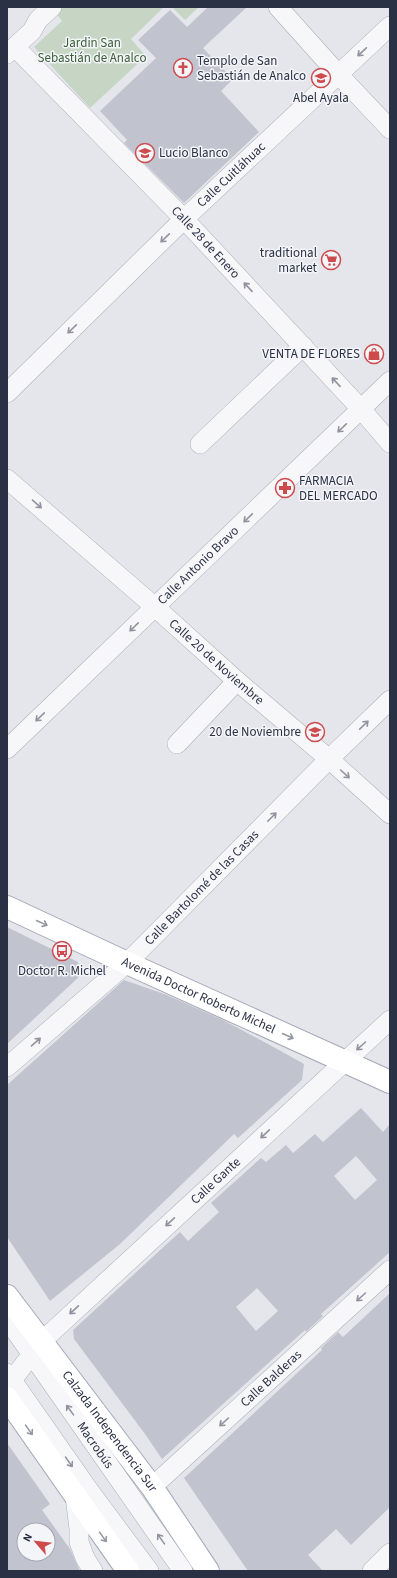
<svg xmlns="http://www.w3.org/2000/svg" width="397" height="1578" font-family="'Source Sans 3',sans-serif">
<rect width="100%" height="100%" fill="#e4e6eb"/>
<g fill="#c7d5c5">
<polygon points="51,7 164,7 131,39 146,56 90,108 34,47 62,21"/>
<polygon points="172,7 199,7 185,20"/>
</g>
<g fill="#c1c4ce" fill-rule="evenodd">
<polygon points="208,7 247,7 203,48 233,79 221,91 259,132 184,203 124,143 127,140 100,111 156,58 138,40 170,10 187,27"/>
<polygon points="7,927 78,962 81,975 7,1044"/>
<polygon points="124,980 167,995 223,1020 279,1050 304,1064 302,1080 238,1138 234,1134 120,1244 50,1301 7,1237 7,1085"/>
<path d="M361 1108 383 1132 390 1124V1252L321 1314 323 1316 306 1332 305 1330 162 1459 145 1434 74 1339 73 1330 180 1232 188 1241 219 1212 211 1203 261 1158 266 1162 286 1145 293 1153 315 1134 323 1142ZM356 1156 377 1180 355 1200 334 1176ZM257 1288 278 1311 256 1331 236 1307Z"/>
<polygon points="390,1293 390,1507 351,1545 336,1529 308,1555 323,1571 248,1571 184,1478 322,1350 321,1348 338,1332 343,1337"/>
<path d="M7 1443 50 1504 42 1510 70 1549 80 1571H7ZM24 1530H48V1554H24Z"/>
</g>
<g fill="none" stroke-linecap="round" stroke-linejoin="round">
<g stroke="#acb0b9" stroke-width="20">
<g id="minor">
<polyline points="278,7 338,74 390,129"/>
<path id="s1" d="M15 47 184 219 361 409 390 443"/>
<polyline points="7,54 32,31 38,20 52,7"/>
<path id="s2" d="M7 393 184 219 390 26"/>
<polyline points="200,444 303,346"/>
<path id="s3" d="M7 479 155 607 237 681 329 759 390 814"/>
<polyline points="177,744 237,681"/>
<path id="s4" d="M7 749 390 381"/>
<path id="s5" d="M7 1067 127 963 329 759 390 700"/>
<path id="s6" d="M7 1319 183 1571"/>
<polyline points="7,1373 88,1489 149,1571"/>
<path id="s7" d="M7 1387 41 1342 390 1020"/>
<path id="s8" d="M152 1487 390 1270"/>
<polyline points="75,1496 79,1529 79,1542 85,1558 93,1571"/>
<polyline points="372,1571 390,1553"/>
</g>
</g>
<g stroke="#a3a8b7" stroke-width="24">
<g id="major">
<path id="s9" d="M7 907 127 963 390 1082"/>
<path id="s10" d="M7 1296 152 1487 208 1571"/>
<polyline points="7,1398 128,1571"/>
</g>
</g>
<use href="#minor" stroke="#f7f7fa" stroke-width="19"/>
<use href="#major" stroke="#fff" stroke-width="22"/>
</g>
<defs><path id="oneway-shaft" d="M-6 0H5M1.5-3L5.5 0L1.5 3" fill="none" stroke-width="1.6" stroke-linecap="round" stroke-linejoin="round"/></defs>
<g stroke="#91949f">
<use href="#oneway-shaft" transform="translate(362 52) rotate(137)"/>
<use href="#oneway-shaft" transform="translate(165 238) rotate(136)"/>
<use href="#oneway-shaft" transform="translate(248 287) rotate(-133)"/>
<use href="#oneway-shaft" transform="translate(72 329) rotate(136)"/>
<use href="#oneway-shaft" transform="translate(336 382) rotate(-133)"/>
<use href="#oneway-shaft" transform="translate(342 428) rotate(136)"/>
<use href="#oneway-shaft" transform="translate(37 504) rotate(41)"/>
<use href="#oneway-shaft" transform="translate(248 518) rotate(136)"/>
<use href="#oneway-shaft" transform="translate(134 627) rotate(136)"/>
<use href="#oneway-shaft" transform="translate(40 717) rotate(136)"/>
<use href="#oneway-shaft" transform="translate(364 725) rotate(-44)"/>
<use href="#oneway-shaft" transform="translate(345 774) rotate(42)"/>
<use href="#oneway-shaft" transform="translate(272 817) rotate(-45)"/>
<use href="#oneway-shaft" transform="translate(36 1042) rotate(-41)"/>
<use href="#oneway-shaft" transform="translate(361 1046) rotate(138)"/>
<use href="#oneway-shaft" transform="translate(265 1134) rotate(137)"/>
<use href="#oneway-shaft" transform="translate(170 1222) rotate(137)"/>
<use href="#oneway-shaft" transform="translate(361 1297) rotate(138)"/>
<use href="#oneway-shaft" transform="translate(74 1310) rotate(137)"/>
<use href="#oneway-shaft" transform="translate(70 1410) rotate(-126)"/>
<use href="#oneway-shaft" transform="translate(224 1422) rotate(138)"/>
<use href="#oneway-shaft" transform="translate(69 1462) rotate(55)"/>
<use href="#oneway-shaft" transform="translate(161 1539) rotate(-125)"/>
</g>
<g stroke="#9598a2">
<use href="#oneway-shaft" transform="translate(42 923) rotate(25)"/>
<use href="#oneway-shaft" transform="translate(288 1036) rotate(24)"/>
<use href="#oneway-shaft" transform="translate(29 1430) rotate(55)"/>
<use href="#oneway-shaft" transform="translate(103 1537) rotate(55)"/>
</g>
<defs>
<g id="church-ring" transform="scale(1)"><circle r="9.5" fill="#f4f5f9" stroke="#ce4b4d" stroke-width="1.5"/><path d="M-1.2-6h2.4v3.5h3.3v2.4h-3.3V6h-2.4V-.1h-3.3v-2.4h3.3Z" fill="#ce4b4d"/></g>
<g id="school-ring" transform="scale(1)"><circle r="9.5" fill="#f4f5f9" stroke="#ce4b4d" stroke-width="1.5"/><path d="M0-5L7-2L0 1L-7-2ZM-4 1L0 2.5L4 1V4Q0 6-4 4Z" fill="#ce4b4d"/></g>
<g id="supermarket-ring" transform="scale(1)"><circle r="9.5" fill="#f4f5f9" stroke="#ce4b4d" stroke-width="1.5"/><path d="M-6-5.5h2.5l.6 2H6L4.5 2H-2.5L-4.4-4H-6ZM-1.5 3.2a1.3 1.3 0 1 0 .1 0ZM3 3.2a1.3 1.3 0 1 0 .1 0Z" fill="#ce4b4d"/></g>
<g id="shop-ring" transform="scale(1)"><circle r="9.5" fill="#f4f5f9" stroke="#ce4b4d" stroke-width="1.5"/><path d="M-5-2.5h2.3a2.7 3.5 0 0 1 5.4 0H5L5.5 6h-11ZM-1.5-2.5h3a1.5 2.3 0 0 0-3 0Z" fill="#ce4b4d"/></g>
<g id="pharmacy-ring" transform="scale(1)"><circle r="9.5" fill="#f4f5f9" stroke="#ce4b4d" stroke-width="1.5"/><path d="M-2-6h4v4h4v4h-4v4h-4v-4h-4v-4h4Z" fill="#ce4b4d"/></g>
<g id="bus-ring" transform="scale(1)"><circle r="9.5" fill="#f4f5f9" stroke="#ce4b4d" stroke-width="1.5"/><path d="M-5-6H5V4H4V6H2V4H-2V6H-4V4H-5ZM-3.5-4V0h7V-4ZM-3.5 1.2v1.5H-2V1.2ZM2 1.2v1.5H3.5V1.2Z" fill="#ce4b4d"/></g>
</defs>
<g fill-rule="evenodd">
<use href="#church-ring" x="183" y="68"/>
<use href="#school-ring" x="321" y="78"/>
<use href="#school-ring" x="145" y="153"/>
<use href="#supermarket-ring" x="331" y="260"/>
<use href="#shop-ring" x="374" y="354"/>
<use href="#pharmacy-ring" x="285" y="488"/>
<use href="#school-ring" x="315" y="732"/>
<use href="#bus-ring" x="62" y="951"/>
</g>
<g text-anchor="middle" dominant-baseline="central" stroke-width="3" stroke-linejoin="round" paint-order="stroke">
<g font-size="13" fill="#3b6039" stroke="#f4f5f9">
<text x="92" y="43">Jardin San<tspan x="92" dy="15">Sebastián de Analco</tspan></text>
</g>
<g font-size="13" fill="#2b3144" stroke="#f4f5f9" text-anchor="start">
<text x="197" y="61">Templo de San<tspan x="197" dy="15">Sebastián de Analco</tspan></text>
<text x="321" y="98" text-anchor="middle">Abel Ayala</text>
<text x="159" y="153">Lucio Blanco</text>
<text x="317" y="253" text-anchor="end">traditional<tspan x="317" dy="15">market</tspan></text>
<text x="360" y="354" text-anchor="end">VENTA DE FLORES</text>
<text x="299" y="481">FARMACIA<tspan x="299" dy="15">DEL MERCADO</tspan></text>
<text x="301" y="732" text-anchor="end">20 de Noviembre</text>
<text x="62" y="971" text-anchor="middle">Doctor R. Michel</text>
</g>
<g font-size="13" fill="#2b3144" stroke="#f4f5f9">
<text stroke="none"><textPath href="#s2" startOffset="313">Calle Cuitláhuac</textPath></text>
<text stroke="none"><textPath href="#s1" startOffset="273">Calle 28 de Enero</textPath></text>
<text stroke="none"><textPath href="#s4" startOffset="265">Calle Antonio Bravo</textPath></text>
<text stroke="none"><textPath href="#s3" startOffset="278">Calle 20 de Noviembre</textPath></text>
<text stroke="none"><textPath href="#s5" startOffset="265">Calle Bartolomé de las Casas</textPath></text>
<text stroke="none"><textPath href="#s9" startOffset="211">Avenida Doctor Roberto Michel</textPath></text>
<text stroke="none"><textPath href="#s7" startOffset="294">Calle Gante</textPath></text>
<text stroke="none"><textPath href="#s8" startOffset="161">Calle Balderas</textPath></text>
<text stroke="none"><textPath href="#s10" startOffset="170">Calzada Independencia Sur</textPath></text>
<text stroke="none"><textPath href="#s6" startOffset="154">Macrobús</textPath></text>
</g>
</g>
<rect width="397" height="1578" fill="none" stroke="#2b3144" stroke-width="16"/>
<g transform="translate(36 1542) rotate(298)"><circle r="19" fill="#f4f5f9" stroke="#a4a7b1"/>
<path d="M0-3L7 15L0 10L-7 15Z" fill="#ce4b4d"/>
<text y="-6" font-size="11" font-weight="bold" text-anchor="middle" fill="#2b3144">N</text>
</g>
</svg>
